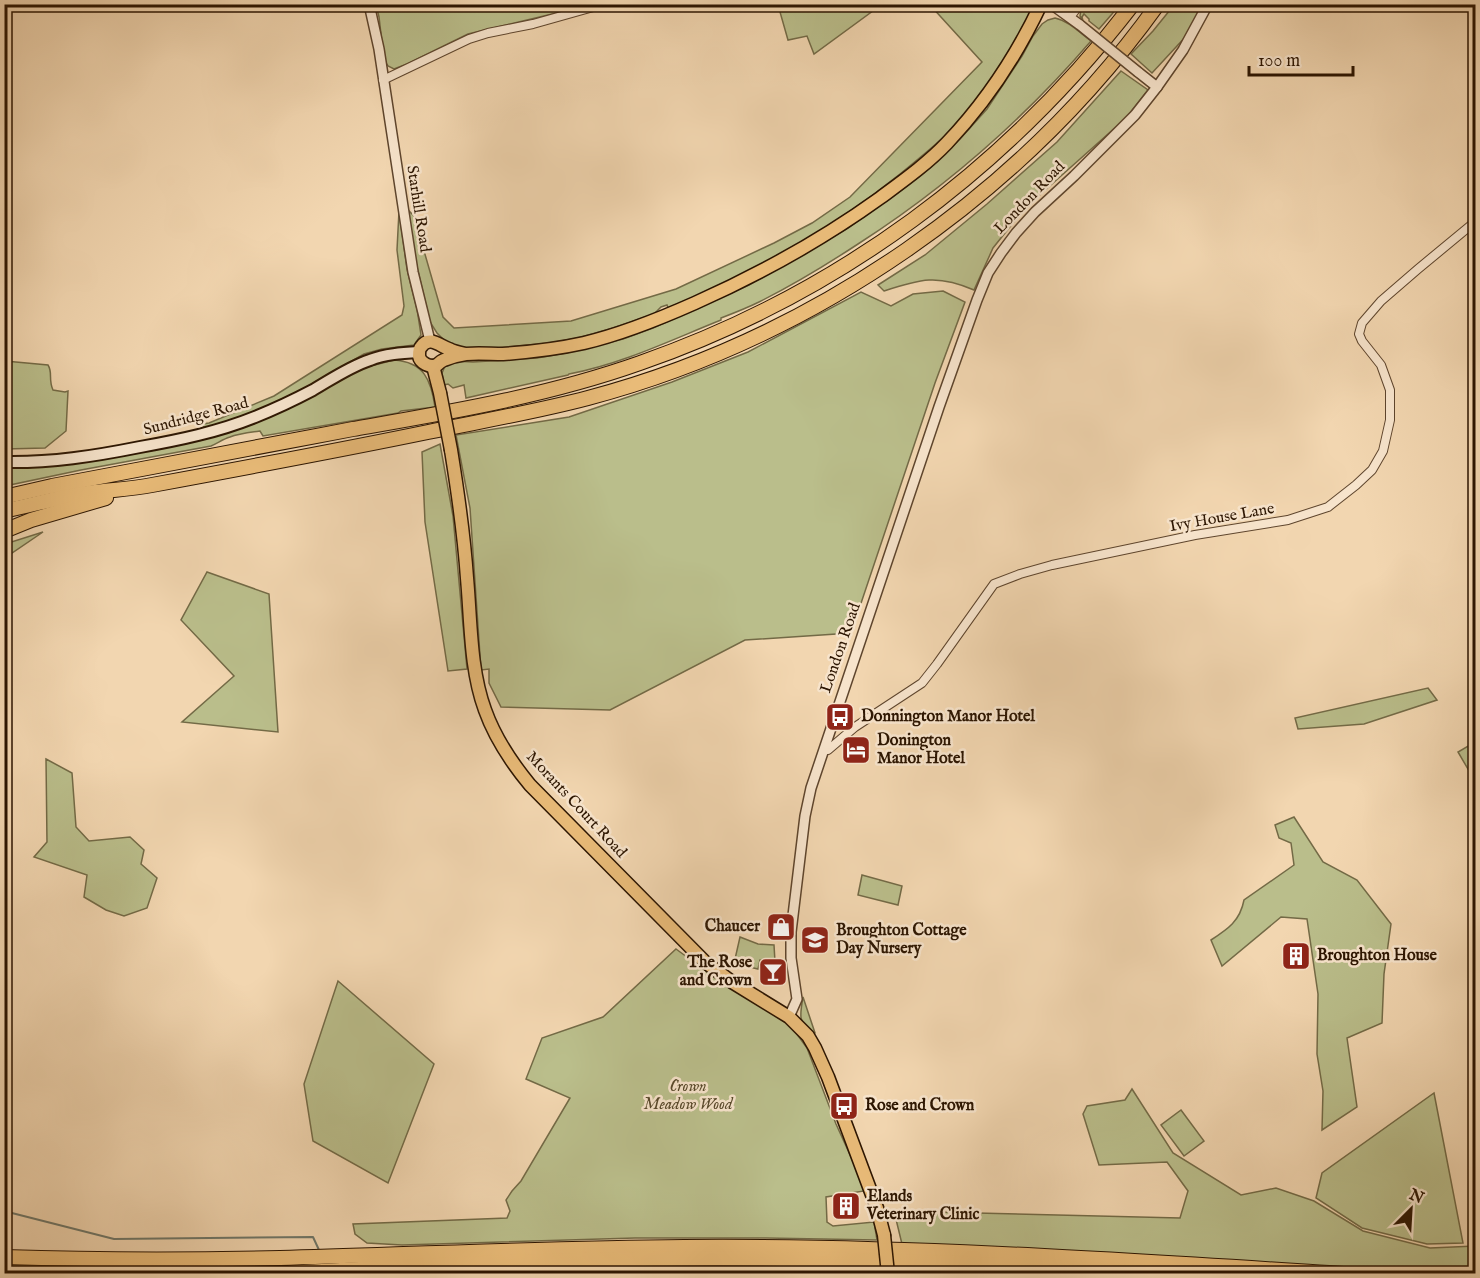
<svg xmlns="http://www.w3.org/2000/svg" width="1480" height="1278" font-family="'IM FELL English',serif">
<rect width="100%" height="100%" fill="#f2d6b0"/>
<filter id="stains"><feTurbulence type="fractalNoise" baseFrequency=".00333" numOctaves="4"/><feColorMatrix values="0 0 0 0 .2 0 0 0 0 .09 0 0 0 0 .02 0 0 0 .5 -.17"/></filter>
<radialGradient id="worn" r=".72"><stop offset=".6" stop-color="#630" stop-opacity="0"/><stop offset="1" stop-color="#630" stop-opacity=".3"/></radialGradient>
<g fill="#babe8b" stroke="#736a46" stroke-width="1.5">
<polygon points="376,5 590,5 468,34 407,64 394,69 388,66 384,60 379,17"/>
<polygon points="778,5 778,4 881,5 814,54 807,36 788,40"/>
<path d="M930 5H1034C1016 44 992 83 964 116 945 138 922 156 900 174 848 216 790 252 730 281 710 291 689 299 668 308L667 305 661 307 654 314 613 328 578 338 549 343 487 349 467 348 452 345 444 340 437 333 430 322 413 250 407 209 414 216 443 317 454 328 571 321 676 289 774 243 812 223 850 197 982 62Z"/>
<polygon points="1084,5 1084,4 1119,5 1112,14 1099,29 1089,21 1089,19 1084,14 1082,17 1083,21 1080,16 1081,9"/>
<polygon points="1174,5 1203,5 1189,33 1152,73 1131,54 1153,31"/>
<path d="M1055 18C1069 21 1080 33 1091 41 1023 120 945 188 858 244 826 265 793 285 759 302 747 308 734 313 721 318V320C671 340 622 364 569 374L568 375 466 398 464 385 453 388 448 384 444 385 442 373 445 366 452 361 473 362 537 358 566 353 623 339 653 328 749 285 848 228 903 189 930 168 960 139 987 109 1022 56 1033 36 1042 24 1048 20Z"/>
<path d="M1121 71 1148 90 1126 118 1025 208 993 248 974 290C938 274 920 279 884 291L878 285 925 255 987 204 1057 142Z"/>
<polygon points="399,211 407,269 417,309 421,335 414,345 382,349 364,354 296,393 262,411 203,429 203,424 209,423 274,396 402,315 404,306 397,250"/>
<polygon points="943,291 965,302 935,383 851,633 745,640 610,710 501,707 489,683 489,669 481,670 470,508 456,435 569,417 672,382 748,352 861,292 891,306 913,294"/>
<path d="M394 360C424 362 431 380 435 407L401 411 398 413 263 436 260 431C252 432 237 434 230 437 223 439 218 443 211 446L81 470 5 486 4 467 25 468 99 460 202 439 324 388 363 368Z"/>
<path d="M5 361 48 365C53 373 48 379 53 390L65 392 68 391 66 431 45 448 5 449Z"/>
<polygon points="440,444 453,516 467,669 448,671 425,522 422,452"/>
<polygon points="43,532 9,555 5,557 5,544"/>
<polygon points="207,572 269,594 278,732 182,722 234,676 181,620"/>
<polygon points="1428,688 1437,700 1364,724 1298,729 1295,718"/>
<polygon points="1475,742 1475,781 1458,752"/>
<polygon points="46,759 72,773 76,827 89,841 130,837 144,850 141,864 157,878 147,908 124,916 106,910 84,897 87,875 34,857 47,842"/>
<path d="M1294 817 1323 862 1357 880 1391 924 1384 974 1382 1023 1347 1038 1357 1107 1322 1130 1323 1091 1317 1054 1318 994 1307 919 1281 917 1222 966 1211 940C1228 929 1240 921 1244 900L1294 865 1291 843 1279 838 1275 825Z"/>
<polygon points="862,875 902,886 898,905 858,895"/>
<polygon points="740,937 758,944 774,945 775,962 760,960 758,969 745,966 745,963 735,959"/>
<polygon points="676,949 728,987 758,1002 791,1026 807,1048 836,1124 856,1168 864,1191 826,1197 827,1222 833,1226 874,1222 877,1240 766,1238 635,1238 402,1245 367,1243 355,1234 353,1224 507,1218 510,1211 506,1200 512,1191 521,1181 570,1098 526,1079 542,1038 603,1017"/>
<polygon points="338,981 434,1064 388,1183 313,1141 304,1084"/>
<path d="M803 997 815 1033 813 1036C799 1020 799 1019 803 997Z"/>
<polygon points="1132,1089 1173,1153 1241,1195 1276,1188 1314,1201 1363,1231 1430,1248 1475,1246 1475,1273 909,1273 894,1211 1180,1218 1188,1191 1167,1162 1099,1165 1083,1114 1087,1106 1125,1100"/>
<polygon points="1434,1093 1463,1243 1427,1244 1362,1228 1316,1198 1322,1173"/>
<polygon points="1181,1110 1204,1141 1184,1156 1161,1125"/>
<polygon points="5,1265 131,1265 144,1267 144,1269 142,1273 139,1274 5,1274"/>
<polygon points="755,1266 884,1268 884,1274 435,1274 599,1268"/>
</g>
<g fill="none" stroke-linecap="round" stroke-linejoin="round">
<polyline stroke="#6f7769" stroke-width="2" points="4,1211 114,1239 313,1237 319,1250"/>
<g stroke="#5e452d" stroke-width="10">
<g id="minor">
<polyline points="1070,17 1080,4"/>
<polyline points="383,80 469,39 488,33 533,24 604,4"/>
<polyline points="824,750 828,750 855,727 922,683 937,664 994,584 1020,574 1052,565 1195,535 1288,520 1328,507 1356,485 1372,470 1383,451 1390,420 1390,390 1381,365 1362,341 1359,334 1362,323 1381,301 1418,269 1476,221"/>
</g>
</g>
<g stroke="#5e452d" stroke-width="12">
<g id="tertiary">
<polyline points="369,4 379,49 413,272 430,341"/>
<polyline points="1051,4 1080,25"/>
<polyline points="1138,72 1157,87"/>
<polyline points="789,1017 797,999 791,958 791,932 805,816 811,788 939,407 977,300 988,273 1001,253 1016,233 1035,212 1074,176 1135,115 1157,87 1183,50 1208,4"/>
</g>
</g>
<g stroke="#2c1501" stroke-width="14">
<path id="secondary" d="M4 462C51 463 95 456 140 447 179 440 218 432 255 417 275 409 294 400 313 390 332 379 349 367 370 360 385 354 402 353 419 352"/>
</g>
<g stroke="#2c1501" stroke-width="15">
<g id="primary">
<path d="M466 354C461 353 454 352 449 349 440 346 429 335 421 347 419 349 419 353 419 356 420 363 430 368 437 365 439 363 441 361 444 360 451 357 459 355 466 354 478 353 491 354 503 354 530 352 557 349 584 343 622 334 659 319 695 303 760 274 823 239 880 198 903 181 927 164 947 143 987 101 1016 57 1041 4"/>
<polyline points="433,366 440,393"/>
<path d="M451 450C458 493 464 535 467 578 471 622 470 669 485 710 495 738 511 762 530 785L705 962 732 982 789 1017 808 1036 815 1048 828 1077 877 1208 884 1235"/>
</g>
</g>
<g stroke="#2c1501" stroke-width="16">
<g id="motorway">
<path d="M4 497 52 486C153 466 253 448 353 429 450 412 547 396 640 363 838 294 1005 170 1133 4"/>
<path d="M4 511C32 505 60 497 88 493 109 490 131 489 152 485 244 468 336 451 428 432 482 421 535 412 588 398 814 338 1022 194 1158 4"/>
<polyline points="4,531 31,520 106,498"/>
<path d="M4 1257C96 1260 189 1260 280 1258 415 1254 550 1248 684 1247 904 1245 1124 1260 1343 1274"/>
<path d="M269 1274C393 1267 517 1260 641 1259 815 1257 989 1262 1163 1274"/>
</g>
</g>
<use href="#minor" stroke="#f7e4cc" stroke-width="8"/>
<use href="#tertiary" stroke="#f7e4cc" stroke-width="9"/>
<use href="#secondary" stroke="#f7e4cc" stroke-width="10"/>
<use href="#primary" stroke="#e9bb78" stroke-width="12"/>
<use href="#motorway" stroke="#e9bb78" stroke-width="14"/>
<g stroke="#5e452d" stroke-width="12" stroke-linecap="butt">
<polyline id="tertiary-bridge" points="1080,25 1138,72"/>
</g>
<g stroke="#2c1501" stroke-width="15" stroke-linecap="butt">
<g id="primary-bridge">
<polyline points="440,393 451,450"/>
<polyline points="884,1235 888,1274"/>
</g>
</g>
<use href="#tertiary-bridge" stroke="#f7e4cc" stroke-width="9"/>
<use href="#primary-bridge" stroke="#e9bb78" stroke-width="12"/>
</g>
<defs>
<g id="bus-square" transform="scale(1.5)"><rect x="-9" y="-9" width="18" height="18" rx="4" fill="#8f2418" stroke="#f7e4cc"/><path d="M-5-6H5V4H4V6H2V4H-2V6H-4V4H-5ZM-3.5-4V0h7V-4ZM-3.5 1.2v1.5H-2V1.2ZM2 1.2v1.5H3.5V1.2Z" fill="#fff"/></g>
<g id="hotel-square" transform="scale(1.5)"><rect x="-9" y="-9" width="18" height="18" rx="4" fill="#8f2418" stroke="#f7e4cc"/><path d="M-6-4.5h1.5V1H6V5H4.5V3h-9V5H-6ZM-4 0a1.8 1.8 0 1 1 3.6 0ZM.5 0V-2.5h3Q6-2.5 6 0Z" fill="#fff"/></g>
<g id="shop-square" transform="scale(1.5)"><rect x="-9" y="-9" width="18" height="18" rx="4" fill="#8f2418" stroke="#f7e4cc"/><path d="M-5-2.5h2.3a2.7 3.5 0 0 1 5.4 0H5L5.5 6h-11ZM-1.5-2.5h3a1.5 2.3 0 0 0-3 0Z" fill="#fff"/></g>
<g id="school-square" transform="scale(1.5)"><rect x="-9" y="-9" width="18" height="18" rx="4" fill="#8f2418" stroke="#f7e4cc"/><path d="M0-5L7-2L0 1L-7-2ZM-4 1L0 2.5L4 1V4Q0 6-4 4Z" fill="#fff"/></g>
<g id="building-square" transform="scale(1.5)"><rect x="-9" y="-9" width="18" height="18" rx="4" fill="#8f2418" stroke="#f7e4cc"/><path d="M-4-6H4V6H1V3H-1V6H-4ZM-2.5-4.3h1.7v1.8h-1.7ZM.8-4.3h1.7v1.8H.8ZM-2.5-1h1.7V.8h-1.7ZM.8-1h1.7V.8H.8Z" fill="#fff"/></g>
<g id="bar-square" transform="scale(1.5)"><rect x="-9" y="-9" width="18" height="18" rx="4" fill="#8f2418" stroke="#f7e4cc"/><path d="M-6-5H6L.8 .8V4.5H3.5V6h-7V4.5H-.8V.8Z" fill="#fff"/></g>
</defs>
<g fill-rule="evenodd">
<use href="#bus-square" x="840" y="717"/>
<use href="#hotel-square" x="856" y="750"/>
<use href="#shop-square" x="781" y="927"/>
<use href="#school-square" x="815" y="940"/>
<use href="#building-square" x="1296" y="956"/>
<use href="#bar-square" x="773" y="972"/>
<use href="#bus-square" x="844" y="1106"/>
<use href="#building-square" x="846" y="1206"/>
</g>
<g text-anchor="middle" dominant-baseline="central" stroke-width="5" stroke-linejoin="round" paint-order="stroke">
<g font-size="16" fill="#2c1501" stroke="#f7e4cc">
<text transform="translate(1030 198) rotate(-46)">London Road</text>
<text transform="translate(418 209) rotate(81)">Starhill Road</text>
<text transform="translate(196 417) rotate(-15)">Sundridge Road</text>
<text transform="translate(1222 518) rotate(-10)">Ivy House Lane</text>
<text transform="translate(841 648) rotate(-71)">London Road</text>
<text transform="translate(576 805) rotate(47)">Morants Court Road</text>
</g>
<g font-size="16" font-weight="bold" fill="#2c1501" stroke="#f7e4cc" text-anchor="start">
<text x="861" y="717">Donnington Manor Hotel</text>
<text x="877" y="741">Donington<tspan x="877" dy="18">Manor Hotel</tspan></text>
<text x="760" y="927" text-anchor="end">Chaucer</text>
<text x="836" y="931">Broughton Cottage<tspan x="836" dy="18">Day Nursery</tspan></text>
<text x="1317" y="956">Broughton House</text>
<text x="752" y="963" text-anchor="end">The Rose<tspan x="752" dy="18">and Crown</tspan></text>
<text x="865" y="1106">Rose and Crown</text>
<text x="867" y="1197">Elands<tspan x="867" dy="18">Veterinary Clinic</tspan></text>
</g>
<g font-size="16" font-style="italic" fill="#57482a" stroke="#f7e4cc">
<text x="688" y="1087">Crown<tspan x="688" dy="18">Meadow Wood</tspan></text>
</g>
</g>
<rect width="1480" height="1278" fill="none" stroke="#f2d6b0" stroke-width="24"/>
<rect x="6" y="6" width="1468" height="1266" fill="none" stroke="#2c1501" stroke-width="3"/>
<rect x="12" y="12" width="1456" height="1254" fill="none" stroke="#2c1501" stroke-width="1.5"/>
<g transform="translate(1411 1209) rotate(24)" stroke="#f7e4cc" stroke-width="4.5" paint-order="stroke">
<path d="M0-4.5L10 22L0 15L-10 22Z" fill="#2c1501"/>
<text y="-9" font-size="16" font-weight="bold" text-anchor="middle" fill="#2c1501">N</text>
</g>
<path d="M1249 66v9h104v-9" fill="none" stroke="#2c1501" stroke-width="3"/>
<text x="1258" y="66" font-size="18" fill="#2c1501" stroke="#f7e4cc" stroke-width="4.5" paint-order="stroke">100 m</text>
<rect width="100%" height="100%" filter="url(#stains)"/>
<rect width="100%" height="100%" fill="url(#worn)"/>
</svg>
